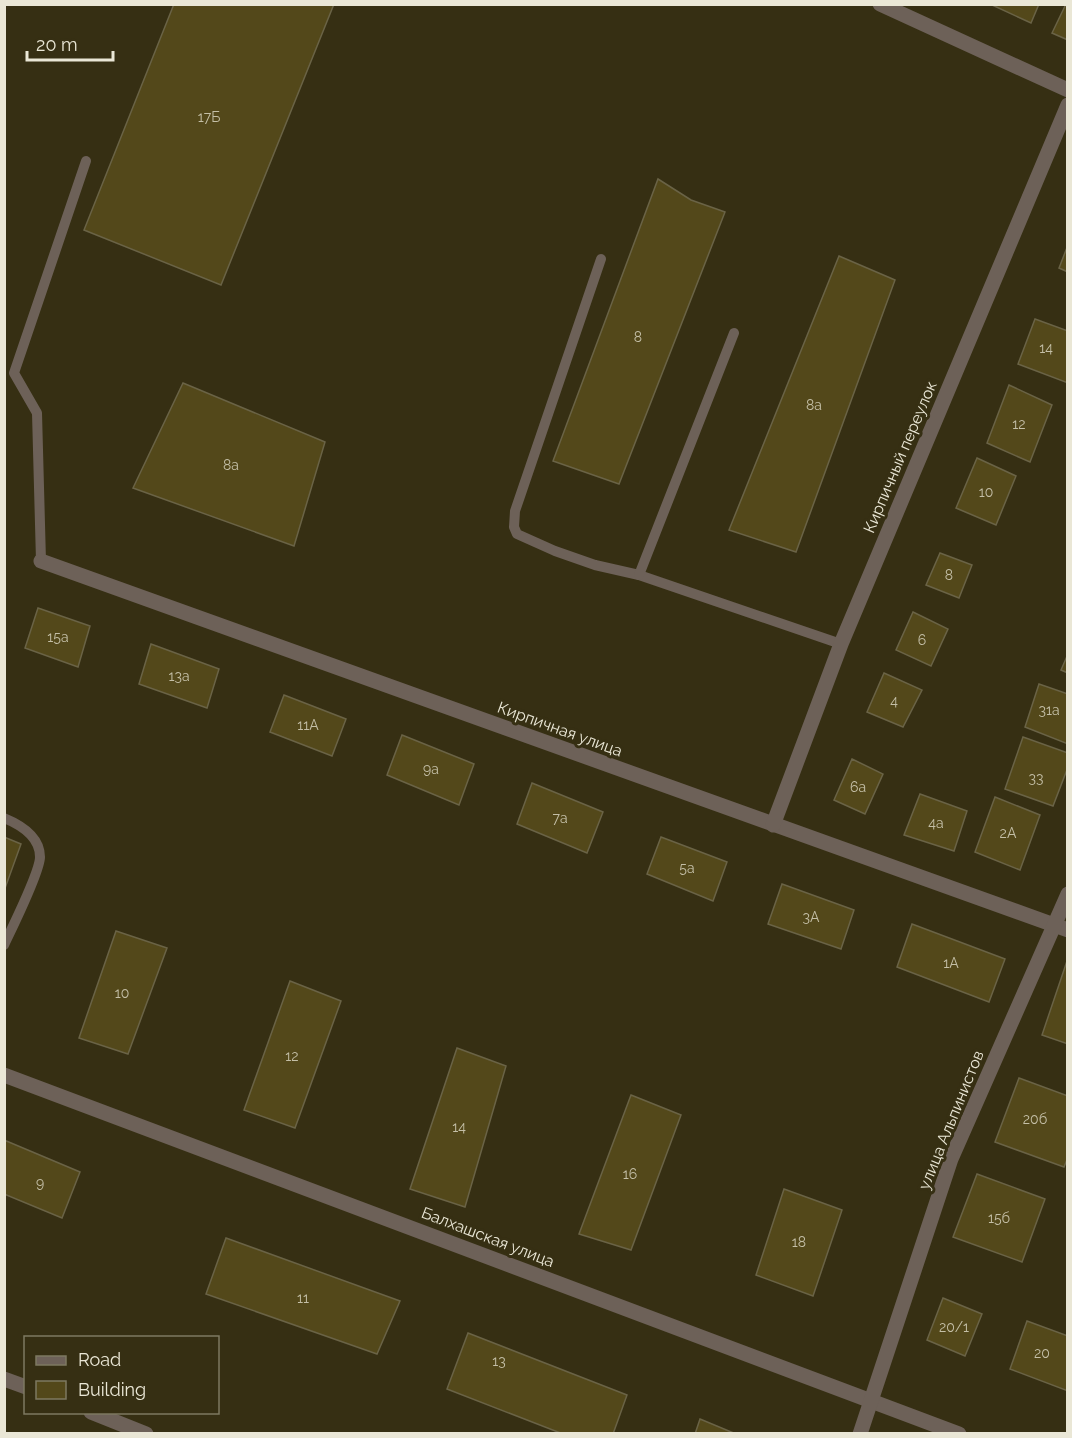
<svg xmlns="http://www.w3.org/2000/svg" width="1072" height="1438" font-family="Raleway,sans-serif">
<rect width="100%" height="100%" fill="#362f13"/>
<g fill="#53481a" stroke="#6a6346" stroke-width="1.5">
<polygon points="174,4 334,4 221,285 84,230"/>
<polygon points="990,4 1039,4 1031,23"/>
<polygon points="1066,4 1068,4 1068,40 1052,33"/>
<polygon points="658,179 691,200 725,212 619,484 553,461"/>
<polygon points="1068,245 1068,272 1059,268"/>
<polygon points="839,256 895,280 796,552 729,530"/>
<polygon points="1035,319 1068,331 1068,383 1018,364"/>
<polygon points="183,383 325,442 294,546 133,488"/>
<polygon points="1009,385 1052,405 1030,462 987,443"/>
<polygon points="977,458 1016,476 996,525 956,508"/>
<polygon points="940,553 972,565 959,598 926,585"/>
<polygon points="38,608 90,626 78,667 25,648"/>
<polygon points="913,612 948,629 931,666 896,650"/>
<polygon points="151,644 219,669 207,708 139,684"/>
<polygon points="1068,654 1068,673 1061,670"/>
<polygon points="884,673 922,690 903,727 867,712"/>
<polygon points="1039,684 1068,694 1068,744 1025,727"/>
<polygon points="284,695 346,719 332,756 270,732"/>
<polygon points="402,735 474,764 459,805 387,775"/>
<polygon points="1023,737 1068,753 1068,767 1053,806 1005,789"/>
<polygon points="852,759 883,774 865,814 834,800"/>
<polygon points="532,783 603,812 587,853 517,824"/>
<polygon points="920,794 967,811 954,851 904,835"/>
<polygon points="995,797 1040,815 1020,870 975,852"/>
<polygon points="4,837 21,844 4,891"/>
<polygon points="661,837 727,862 713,901 647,874"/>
<polygon points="782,884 854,910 841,949 768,924"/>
<polygon points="912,924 1005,959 989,1002 897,967"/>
<polygon points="116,931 167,948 128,1054 79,1038"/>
<polygon points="1067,961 1068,961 1068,1044 1042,1035"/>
<polygon points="290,981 341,1001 295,1128 244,1110"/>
<polygon points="457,1048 506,1066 465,1207 410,1189"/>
<polygon points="1019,1078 1068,1096 1068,1157 1064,1167 995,1142"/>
<polygon points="631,1095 681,1115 631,1250 579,1234"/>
<polygon points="4,1140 80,1172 62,1218 4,1194"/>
<polygon points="977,1174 1045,1199 1022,1262 953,1237"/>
<polygon points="784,1189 842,1210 813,1296 756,1275"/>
<polygon points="226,1238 400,1301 377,1354 206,1294"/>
<polygon points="943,1298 982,1314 965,1356 927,1340"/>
<polygon points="1027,1321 1068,1336 1068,1391 1010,1369"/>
<polygon points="468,1333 627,1395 613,1434 563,1434 447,1389"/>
<polygon points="700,1419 736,1434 695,1434"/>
</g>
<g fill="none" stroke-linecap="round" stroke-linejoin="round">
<g stroke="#6d6158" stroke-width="10">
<polyline points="601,259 515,511 514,527 517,534 555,551 595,565 639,575 841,644"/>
<polyline points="41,561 37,413 14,373 86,161"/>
<polyline points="639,575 734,333"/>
<path d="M4 818C21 825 40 837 40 857 40 872 12 928 4 945"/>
</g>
<g stroke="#6d6158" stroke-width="15">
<polyline points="880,4 1068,90"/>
<polyline points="41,561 1068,930"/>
<polyline points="773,825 841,644 1068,105"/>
<polyline points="4,1379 26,1387"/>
<polyline points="91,1412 146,1434"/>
</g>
<g stroke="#6d6158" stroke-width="15">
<polyline points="4,1075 959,1434"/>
<polyline points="860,1434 951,1159 1068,894"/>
</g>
</g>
<g text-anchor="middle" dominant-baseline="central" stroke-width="6" stroke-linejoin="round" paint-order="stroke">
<g font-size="14" fill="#c4bfa7">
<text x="209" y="117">17Б</text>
<text x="638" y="337">8</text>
<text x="1046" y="348">14</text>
<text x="814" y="405">8а</text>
<text x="1019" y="424">12</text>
<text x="231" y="465">8а</text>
<text x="986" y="492">10</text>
<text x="949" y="575">8</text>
<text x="58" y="637">15а</text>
<text x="922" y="640">6</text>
<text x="179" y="676">13а</text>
<text x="894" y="701">4</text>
<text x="1049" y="710">31а</text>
<text x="308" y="725">11А</text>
<text x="431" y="769">9а</text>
<text x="1036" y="778">33</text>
<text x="858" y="787">6а</text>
<text x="560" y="818">7а</text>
<text x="936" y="823">4а</text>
<text x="1008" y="833">2А</text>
<text x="687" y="868">5а</text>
<text x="811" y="917">3А</text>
<text x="951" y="963">1А</text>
<text x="122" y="993">10</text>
<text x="292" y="1056">12</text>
<text x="1035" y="1119">20б</text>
<text x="459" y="1127">14</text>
<text x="630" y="1174">16</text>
<text x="40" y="1183">9</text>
<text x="999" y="1218">15б</text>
<text x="799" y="1242">18</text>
<text x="303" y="1298">11</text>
<text x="954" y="1327">20/1</text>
<text x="1042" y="1353">20</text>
<text x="499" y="1361">13</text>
</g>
<g font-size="16" fill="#eae7d6" stroke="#362f13">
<text transform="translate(900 457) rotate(-67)">Кирпичный переулок</text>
<text transform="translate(560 729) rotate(20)">Кирпичная улица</text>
<text transform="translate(951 1120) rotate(-68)">улица Альпинистов</text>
<text transform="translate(488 1237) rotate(21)">Балхашская улица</text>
</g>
</g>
<rect width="1072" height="1438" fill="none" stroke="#eae7d6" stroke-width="12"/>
<rect x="24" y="1336" width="195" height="78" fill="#362f13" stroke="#7e7961" stroke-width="1.5"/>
<rect x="36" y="1356" width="30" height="9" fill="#6d6158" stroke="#7e7961" stroke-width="1.5"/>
<text x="78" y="1366" font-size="18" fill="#eae7d6">Road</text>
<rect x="36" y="1381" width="30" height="18" fill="#53481a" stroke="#7e7961" stroke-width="1.5"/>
<text x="78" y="1396" font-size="18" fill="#eae7d6">Building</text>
<path d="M27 51v9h86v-9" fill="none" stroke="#eae7d6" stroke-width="3"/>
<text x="36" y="51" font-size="18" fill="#eae7d6" stroke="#362f13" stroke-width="4.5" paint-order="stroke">20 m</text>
</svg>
